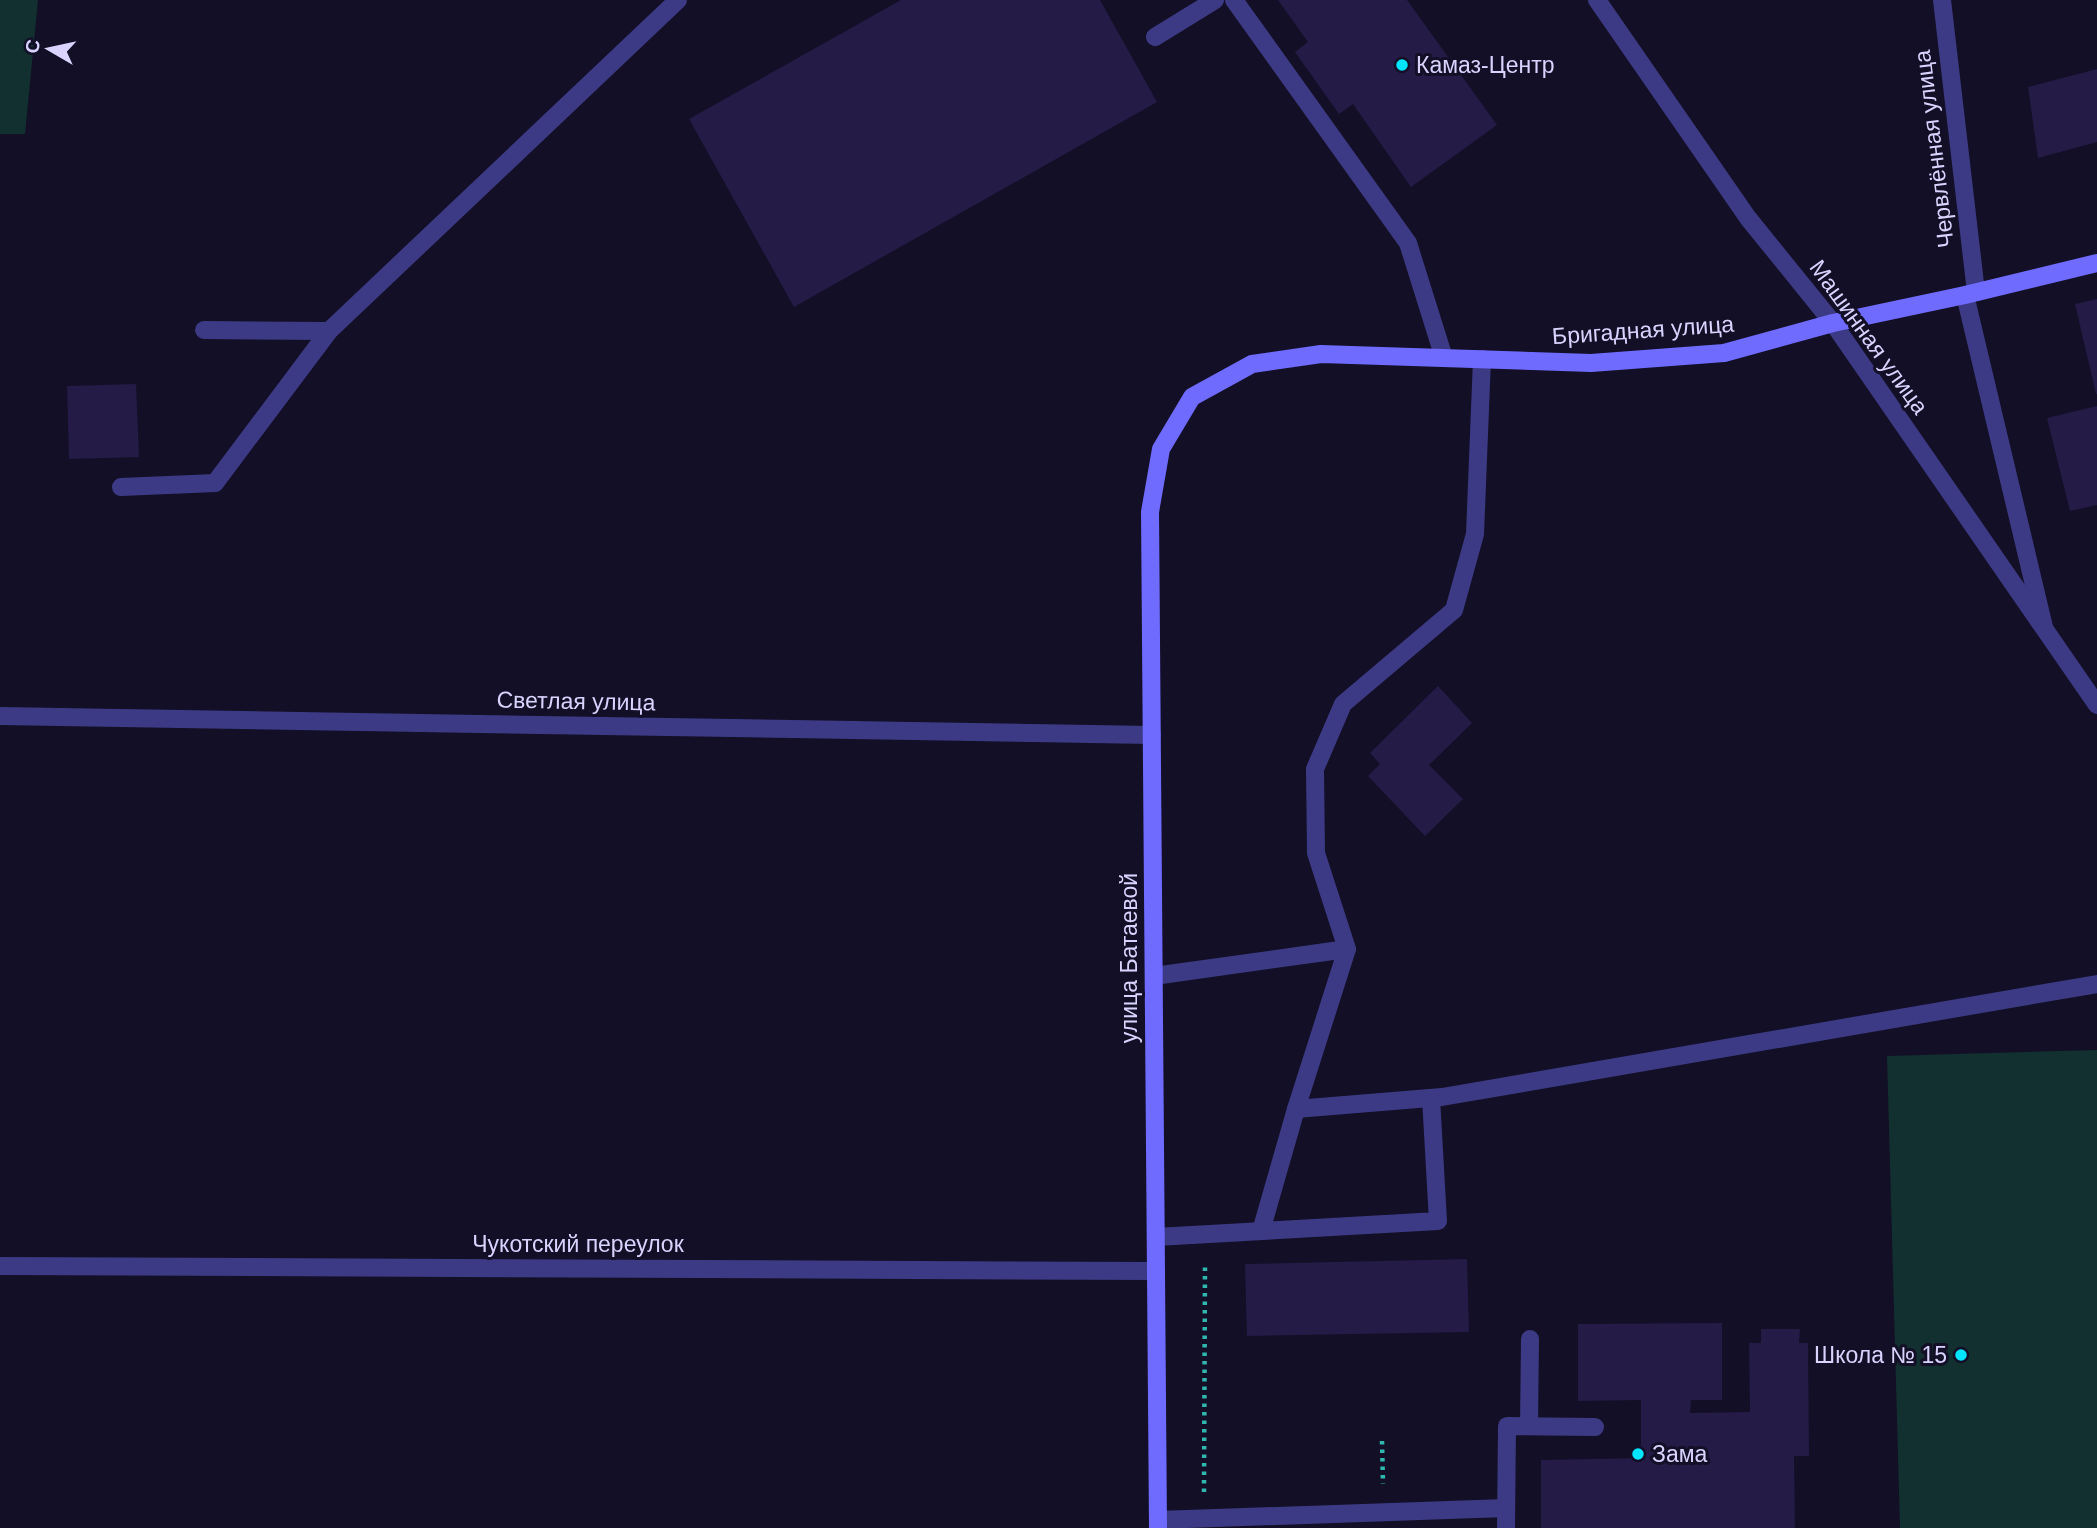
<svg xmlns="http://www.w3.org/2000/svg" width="2097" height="1528" font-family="Arial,sans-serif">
<rect width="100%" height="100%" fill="#130f26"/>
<g fill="#12302f">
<polygon points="0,0 38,0 25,134 0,134"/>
<polygon points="2097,1050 2097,1528 1900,1528 1887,1056"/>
</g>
<g fill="#241b47">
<polygon points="901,0 1100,0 1157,102 794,307 689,119"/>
<polygon points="1278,0 1407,0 1497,125 1411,187 1353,104 1339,114 1295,52 1308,42"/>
<polygon points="2097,69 2097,142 2038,158 2028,87"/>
<polygon points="2097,299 2097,394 2096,394 2075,304"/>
<polygon points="136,384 139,457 69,459 67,386"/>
<polygon points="2097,406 2097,505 2070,511 2047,418"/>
<polygon points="1438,686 1472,723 1429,765 1463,799 1425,836 1368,776 1380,764 1370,753"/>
<polygon points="1467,1259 1469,1332 1247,1336 1245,1264"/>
<polygon points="1722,1323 1722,1400 1691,1400 1690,1413 1750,1412 1749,1343 1761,1343 1761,1329 1800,1329 1799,1343 1808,1343 1809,1456 1794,1456 1795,1528 1541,1528 1541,1460 1641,1458 1641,1400 1578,1401 1578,1324"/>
</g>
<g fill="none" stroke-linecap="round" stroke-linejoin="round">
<g stroke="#2fb8b0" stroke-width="4.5" stroke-dasharray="3.5 5" stroke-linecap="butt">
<polyline points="1382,1441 1383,1484"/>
<polyline points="1204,1492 1205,1263"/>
</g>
<g stroke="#3d3a85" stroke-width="18">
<polyline points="1234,0 1408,243 1444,358"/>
<polyline points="1155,37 1215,0"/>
<polyline points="1965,295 2044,627"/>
<polyline points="204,330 329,331"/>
<polyline points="121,487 215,483 329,331 678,0"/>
<polyline points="1154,976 1347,949"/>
<polyline points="1296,1109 1442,1097 2097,984"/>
<polyline points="1261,1231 1296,1109 1347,949 1316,853 1315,769 1343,704 1454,610 1475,534 1482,359"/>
<polyline points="1156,1237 1438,1221 1431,1098"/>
<polyline points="1529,1426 1530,1339"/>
<polyline points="1158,1520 1506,1508"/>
<polyline points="1506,1528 1507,1426 1595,1427"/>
</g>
<g stroke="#3d3a85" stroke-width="18">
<polyline points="1597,0 1748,218 1833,323 2097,705"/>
<polyline points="1942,0 1976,292"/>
<polyline points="0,716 1152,735"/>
<polyline points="0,1266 1156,1271"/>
</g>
<polyline stroke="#6f6bff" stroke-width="18" points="1158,1528 1150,512 1161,449 1192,397 1252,364 1321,354 1591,363 1724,353 1833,323 1965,295 2097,263"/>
</g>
<g fill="#00e5ff" stroke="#130f26" stroke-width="2.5">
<circle cx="1402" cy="65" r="7"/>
<circle cx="1961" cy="1355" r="7"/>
<circle cx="1638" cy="1454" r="7"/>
</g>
<g text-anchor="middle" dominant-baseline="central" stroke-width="6" stroke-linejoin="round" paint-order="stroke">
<g font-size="23" fill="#d9d4ff" stroke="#130f26" text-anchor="start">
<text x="1416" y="65">Камаз-Центр</text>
<text x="1947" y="1355" text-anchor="end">Школа № 15</text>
<text x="1652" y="1454">Зама</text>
</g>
<g font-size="23" fill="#d9d4ff" stroke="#130f26">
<text transform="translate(1934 149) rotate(-97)">Червлённая улица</text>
<text transform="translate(1643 330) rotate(-4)">Бригадная улица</text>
<text transform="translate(1869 337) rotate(54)">Машинная улица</text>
<text transform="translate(576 701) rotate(1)">Светлая улица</text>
<text transform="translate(1129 958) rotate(-90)">улица Батаевой</text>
<text x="578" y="1244">Чукотский переулок</text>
</g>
</g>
<g transform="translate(49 49) rotate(279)" stroke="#130f26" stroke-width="5" paint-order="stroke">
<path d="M0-5L12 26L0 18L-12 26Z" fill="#d9d4ff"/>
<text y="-10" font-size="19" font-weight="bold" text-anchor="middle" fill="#d9d4ff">С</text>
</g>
</svg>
